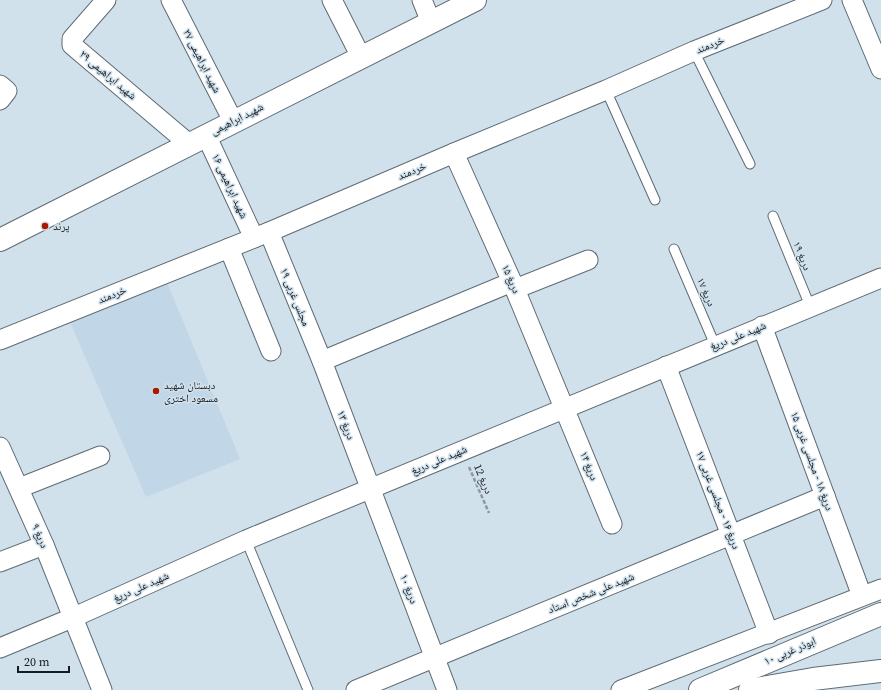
<svg xmlns="http://www.w3.org/2000/svg" width="881" height="690" font-family="'Source Serif 4','Noto Naskh Arabic',serif">
<rect width="100%" height="100%" fill="#d1e1ec"/>
<polygon fill="#c1d6e6" points="166,280 240,459 146,497 70,322"/>
<g fill="none" stroke-linecap="round" stroke-linejoin="round">
<g stroke="#5d6b74" stroke-width="11">
<g id="lane">
<polyline points="694,51 750,164"/>
<polyline points="606,90 655,200"/>
<polyline points="773,216 810,306"/>
<polyline points="674,249 715,345"/>
<polyline points="246,540 308,690"/>
</g>
</g>
<g stroke="#5d6b74" stroke-width="21">
<g id="street">
<polyline points="106,0 72,39 72,45 189,144"/>
<polyline points="171,0 233,121"/>
<polyline points="332,0 361,57"/>
<polyline points="422,0 431,22"/>
<polyline points="852,0 881,69"/>
<polyline points="0,85 7,91 0,100"/>
<polyline points="206,135 254,238"/>
<polyline points="454,153 512,282 612,524"/>
<polyline points="269,232 322,361 447,690"/>
<polyline points="229,248 271,351"/>
<polyline points="515,289 588,260"/>
<polyline points="762,326 862,596"/>
<polyline points="0,340 269,232 454,153 606,90 694,51 822,0"/>
<polyline points="322,361 512,282"/>
<polyline points="666,366 769,634"/>
<polyline points="0,447 44,545 102,690"/>
<polyline points="19,488 100,456"/>
<polyline points="0,562 44,545"/>
<polyline points="0,648 72,618 246,540 881,278"/>
<polyline points="356,690 825,496"/>
<polyline points="621,690 881,589"/>
</g>
</g>
<g stroke="#5d6b74" stroke-width="24">
<g id="secondary">
<polyline points="0,240 475,0"/>
<polyline points="700,690 881,614"/>
<polyline points="750,690 813,679 881,671"/>
</g>
</g>
<polyline stroke="#8c98a0" stroke-width="2.5" stroke-dasharray="4 2" stroke-linecap="butt" points="469,467 489,513"/>
<use href="#lane" stroke="#fff" stroke-width="9"/>
<use href="#street" stroke="#fff" stroke-width="19"/>
<use href="#secondary" stroke="#fff" stroke-width="22"/>
</g>
<g fill="#a91900" stroke="#d1e1ec" stroke-width="1.5">
<circle cx="45" cy="226" r="4"/>
<circle cx="156" cy="391" r="4"/>
</g>
<g text-anchor="middle" dominant-baseline="central" stroke-width="3" stroke-linejoin="round" paint-order="stroke">
<g font-size="11" fill="#161b1f" stroke="#d1e1ec">
<text transform="translate(710 45) rotate(-22)">خردمند</text>
<text transform="translate(202 61) rotate(63)">شهید ابراهیمی ۲۷</text>
<text transform="translate(108 75) rotate(40)">شهید ابراهیمی ۲۹</text>
<text transform="translate(237 119) rotate(-27)">شهید ابراهیمی</text>
<text transform="translate(412 171) rotate(-23)">خردمند</text>
<text transform="translate(230 186) rotate(65)">شهید ابراهیمی ۱۶</text>
<text transform="translate(802 256) rotate(68)">دریغ ۱۹</text>
<text transform="translate(511 279) rotate(67)">دریغ ۱۵</text>
<text transform="translate(706 292) rotate(67)">دریغ ۱۷</text>
<text transform="translate(112 295) rotate(-22)">خردمند</text>
<text transform="translate(295 297) rotate(68)">مجلس غربی ۱۹</text>
<text transform="translate(738 336) rotate(-22)">شهید علی دریغ</text>
<text transform="translate(346 425) rotate(69)">دریغ ۱۳</text>
<text transform="translate(439 460) rotate(-23)">شهید علی دریغ</text>
<text transform="translate(812 461) rotate(70)">دریغ ۱۸ - مجلسی غربی ۱۵</text>
<text transform="translate(589 466) rotate(68)">دریغ ۱۴</text>
<text transform="translate(483 479) rotate(67)">دریغ 12</text>
<text transform="translate(718 500) rotate(69)">دریغ ۱۶ - مجلسی غربی ۱۷</text>
<text transform="translate(40 536) rotate(66)">دریغ ۹</text>
<text transform="translate(141 587) rotate(-24)">شهید علی دریغ</text>
<text transform="translate(409 589) rotate(69)">دریغ ۱۰</text>
<text transform="translate(591 593) rotate(-22)">شهید علی شخص استاد</text>
<text transform="translate(790 651) rotate(-23)">ابوذر غربی ۱۰</text>
</g>
<g font-size="11" fill="#161b1f" stroke="#d1e1ec" text-anchor="start">
<text x="53" y="226">پرند</text>
<text x="164" y="385">دبستان شهید<tspan x="164" dy="13">مسعود اختری</tspan></text>
</g>
</g>
<path d="M18 666v6h51v-6" fill="none" stroke="#161b1f" stroke-width="2"/>
<text x="24" y="666" font-size="12" fill="#161b1f" stroke="#d1e1ec" stroke-width="3" paint-order="stroke">20 m</text>
</svg>
